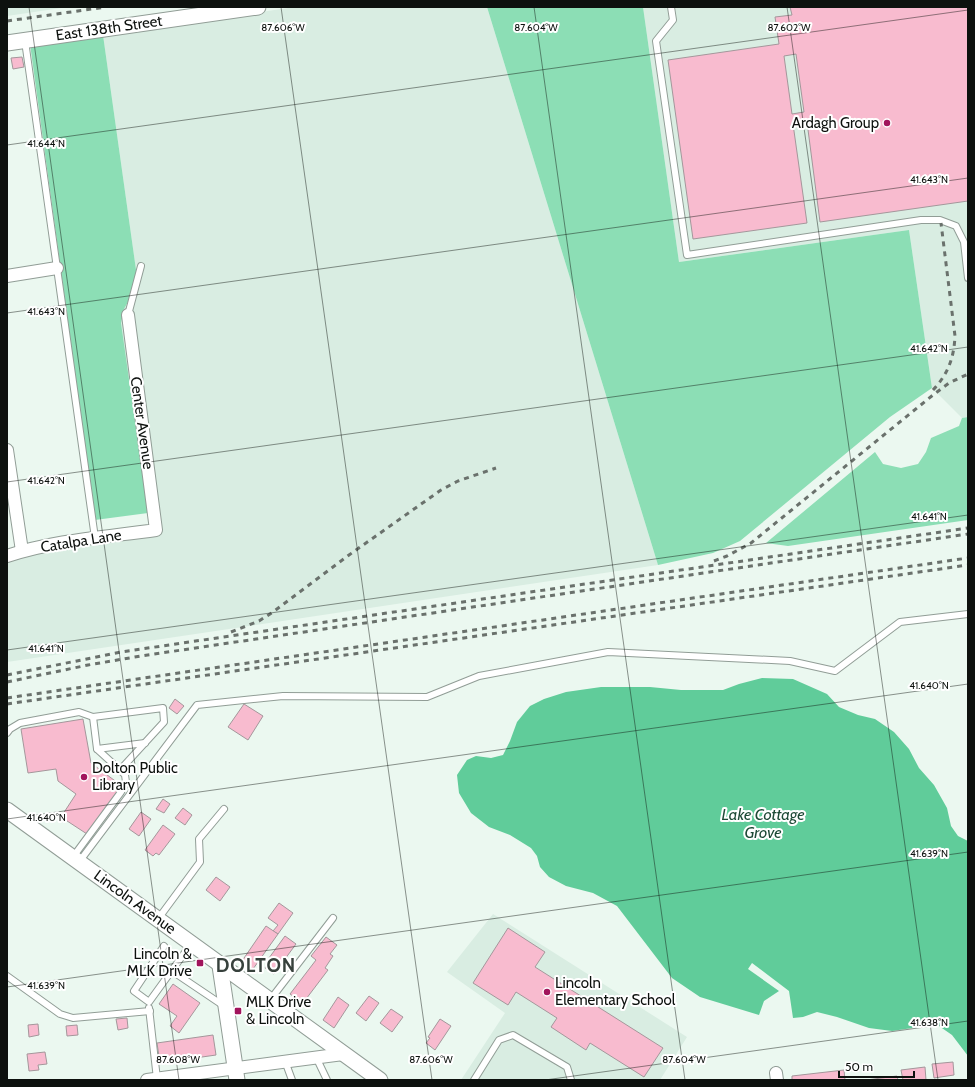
<svg xmlns="http://www.w3.org/2000/svg" width="975" height="1087" font-family="Cabin,sans-serif">
<rect width="100%" height="100%" fill="#ebf8f0"/>
<g fill="#d9ede2">
<polygon points="7,7 68,7 7,16"/>
<polygon points="295,7 487,7 658,565 7,662 7,561 37,552 151,534 122,338 121,323 124,309 138,284 103,35"/>
<polygon points="643,7 968,7 968,417 962,418 932,388 909,230 679,262"/>
<polygon points="493,914 687,1037 660,1080 461,1080 505,1013 447,972"/>
</g>
<g fill="#8cdeb5">
<polygon points="487,7 643,7 679,262 909,230 932,388 890,417 740,541 713,553 658,565"/>
<polygon points="103,35 138,284 124,309 121,323 148,513 95,520 30,44"/>
<polygon points="968,417 968,520 788,546 766,543 875,452 883,464 901,468 918,464 926,452 931,438 959,426 962,418"/>
</g>
<polygon fill="#60cc9a" points="762,678 793,679 827,694 839,707 858,715 875,719 894,732 909,749 919,768 934,785 947,808 951,826 958,836 968,841 968,1056 952,1035 939,1026 919,1027 892,1031 869,1028 837,1017 817,1012 803,1017 793,1018 789,991 752,963 748,969 779,991 764,1001 759,1015 700,997 672,978 617,906 593,893 566,886 549,877 540,867 537,856 531,848 510,835 489,827 471,813 459,793 457,775 467,760 476,756 491,758 503,755 510,741 517,722 530,706 544,699 566,692 601,687 650,687 681,690 723,690 739,684"/>
<g fill="#f8bbcf" stroke="#a4979b" fill-rule="evenodd">
<path d="M790 7H968V201L820 222 807 122 793 124 807 223 693 239 668 60 779 44 775 17 792 15ZM796 54 804 112 792 114 784 56Z"/>
<polygon points="22,57 24,67 13,69 11,58"/>
<polygon points="175,699 184,706 177,714 169,708"/>
<polygon points="244,704 263,716 248,740 228,727"/>
<polygon points="83,719 91,763 122,786 87,834 61,817 76,794 58,781 56,769 28,773 21,729"/>
<polygon points="163,799 170,804 164,813 156,809"/>
<polygon points="183,808 192,815 185,825 175,818"/>
<polygon points="141,812 151,819 139,836 129,829"/>
<polygon points="163,825 175,834 159,855 156,853 153,856 145,850"/>
<polygon points="216,877 230,887 220,901 206,890"/>
<polygon points="279,903 293,913 278,934 273,931 278,925 268,918"/>
<polygon points="266,926 278,934 253,969 242,961"/>
<polygon points="508,928 545,952 535,967 663,1048 644,1077 590,1043 586,1050 551,1027 557,1018 516,992 508,1005 473,983"/>
<polygon points="285,936 296,944 274,974 265,968 271,960 269,958"/>
<polygon points="326,937 337,945 330,954 333,956 325,968 328,970 303,1003 290,994 316,960 311,956"/>
<polygon points="173,984 200,1003 179,1033 170,1026 177,1016 159,1004"/>
<polygon points="369,996 379,1003 366,1021 356,1013"/>
<polygon points="338,997 349,1005 334,1028 323,1020"/>
<polygon points="391,1009 403,1017 392,1032 380,1023"/>
<polygon points="127,1018 128,1028 118,1030 116,1019"/>
<polygon points="440,1019 451,1026 435,1050 426,1043 430,1038 428,1037"/>
<polygon points="38,1024 39,1035 29,1037 28,1025"/>
<polygon points="77,1025 78,1035 67,1036 66,1026"/>
<polygon points="213,1035 216,1055 160,1063 157,1043"/>
<polygon points="45,1052 47,1064 38,1065 39,1070 29,1071 27,1054"/>
<polygon points="953,1062 954,1075 934,1078 932,1064"/>
<polygon points="925,1067 926,1080 903,1080 901,1070"/>
<polygon points="844,1070 845,1080 792,1080 792,1076"/>
<polygon points="897,1076 898,1080 866,1080"/>
</g>
<g fill="none" stroke-linecap="round" stroke-linejoin="round">
<g stroke="#919d96" stroke-width="8">
<g id="service">
<polyline points="671,7 673,20 656,41 687,255 921,220 940,220 956,226 964,242 968,278"/>
<polyline points="25,41 95,538"/>
<polyline points="128,315 141,266"/>
<polyline points="93,717 97,749 120,770"/>
<polyline points="7,733 10,729 20,723 79,712 93,717 163,708 164,722 120,770 125,775 126,782 121,792 73,857"/>
<polyline points="97,749 145,743"/>
<polyline points="79,862 197,705 283,696 427,697 479,676 608,652 790,661 835,671 900,622 968,614"/>
<polyline points="158,919 200,862 199,839 224,809"/>
<polyline points="164,946 134,991 149,1002 191,944"/>
<polyline points="172,971 224,1006"/>
<polyline points="7,976 60,1014 73,1018 150,1011"/>
<polyline points="270,1000 333,918"/>
<polyline points="149,1008 157,1079"/>
<polyline points="316,1057 327,1080"/>
<polyline points="285,1061 292,1080"/>
<polyline points="474,1080 499,1040 513,1035 567,1067 571,1080"/>
</g>
</g>
<g stroke="#919d96" stroke-width="14">
<g id="minor">
<polyline points="7,276 57,268"/>
<polyline points="7,450 22,551"/>
<path d="M7 556C55 540 107 537 156 530L128 315"/>
<polyline points="776,1073 777,1080"/>
<polyline points="147,1080 343,1054"/>
</g>
</g>
<g stroke="#919d96" stroke-width="17">
<g id="tertiary">
<polyline points="7,43 258,7"/>
<polyline points="7,810 380,1080"/>
<polyline points="220,966 237,1080"/>
</g>
</g>
<use href="#service" stroke="#fff" stroke-width="6"/>
<use href="#minor" stroke="#fff" stroke-width="12"/>
<use href="#tertiary" stroke="#fff" stroke-width="15"/>
<g stroke="#6a716c" stroke-width="3" stroke-dasharray="5 5" stroke-linecap="butt">
<polyline points="7,21 106,7"/>
<path d="M933 390C948 374 954 358 955 336L941 223"/>
<polyline points="714,561 727,556 751,543 933,395 949,383 968,374"/>
<polyline points="231,632 259,621 273,612 349,555 441,490 458,481 496,468"/>
<polyline points="7,675 121,652 968,528"/>
<polyline points="7,682 88,665 141,656 968,534"/>
<polyline points="7,698 968,558"/>
<polyline points="7,704 968,565"/>
</g>
</g>
<path fill="none" stroke="#0d110e" stroke-width="1" stroke-opacity="0.45" d="M29 7 179 1080M281 7 432 1080M534 7 685 1080M787 7 938 1080M7 145 968 10M7 313 968 178M7 482 968 347M7 650 968 515M7 819 968 684M7 987 968 852M545 1080 968 1021"/>
<g fill="#a1145c" stroke="#fff" stroke-width="1.5">
<circle cx="887" cy="123" r="4"/>
<circle cx="84" cy="777" r="4"/>
<rect x="196" y="959" width="8" height="8" rx="2"/>
<circle cx="547" cy="992" r="4"/>
<rect x="234" y="1007" width="8" height="8" rx="2"/>
</g>
<g text-anchor="middle" dominant-baseline="central" stroke-width="4" stroke-linejoin="round" paint-order="stroke">
<g font-size="15" fill="#0d110e" stroke="#fff">
<text transform="translate(109 28) rotate(-8)">East 138th Street</text>
<text transform="translate(142 423) rotate(82)">Center Avenue</text>
<text transform="translate(81 541) rotate(-9)">Catalpa Lane</text>
<text transform="translate(135 902) rotate(36)">Lincoln Avenue</text>
</g>
<g font-size="15" fill="#0d110e" stroke="#fff" text-anchor="start">
<text x="879" y="123" text-anchor="end">Ardagh Group</text>
<text x="92" y="768">Dolton Public<tspan x="92" dy="17">Library</tspan></text>
<text x="192" y="954" text-anchor="end">Lincoln &amp;<tspan x="192" dy="17">MLK Drive</tspan></text>
<text x="555" y="983">Lincoln<tspan x="555" dy="17">Elementary School</tspan></text>
<text x="246" y="1002">MLK Drive<tspan x="246" dy="17">&amp; Lincoln</tspan></text>
</g>
<g font-size="16" font-style="italic" fill="#1d4a36" stroke="#fff">
<text x="763" y="814">Lake Cottage<tspan x="763" dy="18">Grove</tspan></text>
</g>
<g font-size="19" font-weight="bold" letter-spacing="1" fill="#37413c" stroke="#fff">
<text x="256" y="965">DOLTON</text>
</g>
</g>
<g font-size="10" text-anchor="middle" fill="#0d110e" stroke="#fff" stroke-width="4" stroke-linejoin="round" paint-order="stroke">
<text x="283" y="31">87.606°W</text>
<text x="536" y="31">87.604°W</text>
<text x="789" y="31">87.602°W</text>
<text x="46" y="147">41.644°N</text>
<text x="929" y="183">41.643°N</text>
<text x="46" y="315">41.643°N</text>
<text x="929" y="352">41.642°N</text>
<text x="46" y="484">41.642°N</text>
<text x="929" y="520">41.641°N</text>
<text x="46" y="652">41.641°N</text>
<text x="929" y="689">41.640°N</text>
<text x="46" y="821">41.640°N</text>
<text x="929" y="857">41.639°N</text>
<text x="46" y="989">41.639°N</text>
<text x="929" y="1026">41.638°N</text>
<text x="178" y="1063">87.608°W</text>
<text x="431" y="1063">87.606°W</text>
<text x="684" y="1063">87.604°W</text>
</g>
<rect width="975" height="1087" fill="none" stroke="#0d110e" stroke-width="16"/>
<path d="M839 1071v6h75v-6" fill="none" stroke="#0d110e" stroke-width="2"/>
<text x="845" y="1071" font-size="12" fill="#0d110e" stroke="#ffffff" stroke-width="3" paint-order="stroke">50 m</text>
</svg>
